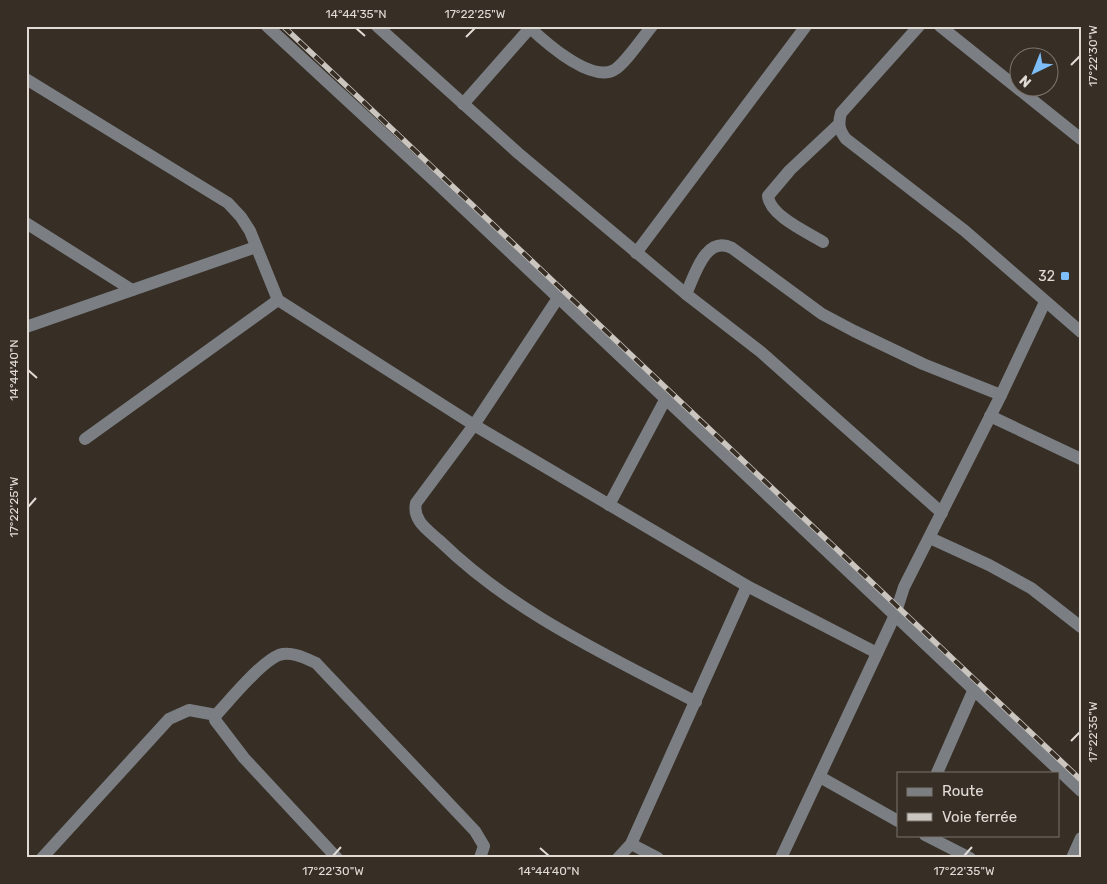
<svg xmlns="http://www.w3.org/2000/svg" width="1107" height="884" font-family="Rubik,sans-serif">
<rect width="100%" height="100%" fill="#372f26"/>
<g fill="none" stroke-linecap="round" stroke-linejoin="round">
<g stroke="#7b7f84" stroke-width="12">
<polyline points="267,26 440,186 1081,791"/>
<polyline points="377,26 518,153 686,294 761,352 942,513"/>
<path d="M528 26C545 42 590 83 614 70 624 65 643 37 652 26"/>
<path d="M919 26 841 113C838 124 839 130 846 139L965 231 1081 332"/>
<polyline points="940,26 1081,139"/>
<polyline points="26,79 228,203 241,217 250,231 278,300 474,425 747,586 631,844 618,858"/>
<polyline points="463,104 530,28"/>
<polyline points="26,223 132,290"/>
<path d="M823 242C807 232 770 216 768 196L790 170 839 124"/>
<polyline points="636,253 806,26"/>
<path d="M686 294C695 275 705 235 732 248L822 314 854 331 923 364 1001 395"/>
<path d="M558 298 474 425 416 503C412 521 429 531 441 542 514 613 607 655 696 702"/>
<polyline points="26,327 256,247"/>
<polyline points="990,416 1081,459"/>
<polyline points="85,439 278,300"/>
<polyline points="609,505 665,400"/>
<polyline points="930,538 989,565 1031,588 1081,627"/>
<polyline points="747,586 877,653"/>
<polyline points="937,773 974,689"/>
<polyline points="820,777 898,821"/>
<polyline points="925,835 970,858"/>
<polyline points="631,844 658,858"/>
<polyline points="42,858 169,719 189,710 216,715"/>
<path d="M337 858 244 758 215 720 216 715C230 700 261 662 279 655 291 651 305 658 316 663L475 831 484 846 480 858"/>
<polyline points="781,858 895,615 904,587 1001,395 1045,302"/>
<polyline points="1072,858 1081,838"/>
</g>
<g stroke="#cbc5bf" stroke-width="5.5">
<polyline id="rail" points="283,26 1081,780"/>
</g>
<use href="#rail" stroke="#372f26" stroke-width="4" stroke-dasharray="11" stroke-linecap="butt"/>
</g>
<path fill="none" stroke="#e1dbd6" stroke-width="2" d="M356 28 365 36M466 37 475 28M1071 65 1080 56M28 370 37 378M28 507 36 498M1071 741 1080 732M540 848 549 856M333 856 341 847M964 856 972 847"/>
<rect fill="#7dbef9" stroke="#372f26" stroke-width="2" x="1060" y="271" width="10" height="10" rx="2.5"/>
<g text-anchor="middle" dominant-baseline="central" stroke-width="5" stroke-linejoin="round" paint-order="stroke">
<g font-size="14" fill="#e1dbd6" stroke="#372f26" text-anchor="end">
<text x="1055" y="276">32</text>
</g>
</g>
<rect width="1107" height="884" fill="none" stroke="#372f26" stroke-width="55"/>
<rect x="897" y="772" width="162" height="65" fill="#372f26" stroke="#7b746c"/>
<rect x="907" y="788" width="25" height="8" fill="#7b7f84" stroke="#7b746c"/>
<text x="942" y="796" font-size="15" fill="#e1dbd6">Route</text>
<rect x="907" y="813" width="25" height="8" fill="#cbc5bf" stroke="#7b746c"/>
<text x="942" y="822" font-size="15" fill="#e1dbd6">Voie ferrée</text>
<g transform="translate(1034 72) rotate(223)"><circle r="24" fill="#372f26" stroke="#7b746c"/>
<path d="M0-4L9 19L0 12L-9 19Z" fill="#7dbef9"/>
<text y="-8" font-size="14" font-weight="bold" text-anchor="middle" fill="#e1dbd6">N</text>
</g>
<rect x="28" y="28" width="1052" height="828" fill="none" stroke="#e1dbd6" stroke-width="2"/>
<g font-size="12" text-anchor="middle" fill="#e1dbd6">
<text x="356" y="18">14°44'35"N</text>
<text x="475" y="18">17°22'25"W</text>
<text transform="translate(1093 56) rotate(-90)" y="4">17°22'30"W</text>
<text transform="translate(14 370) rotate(-90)" y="4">14°44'40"N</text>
<text transform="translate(14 507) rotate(-90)" y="4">17°22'25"W</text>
<text transform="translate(1093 732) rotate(-90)" y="4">17°22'35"W</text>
<text x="333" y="875">17°22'30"W</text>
<text x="549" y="875">14°44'40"N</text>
<text x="964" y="875">17°22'35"W</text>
</g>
</svg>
